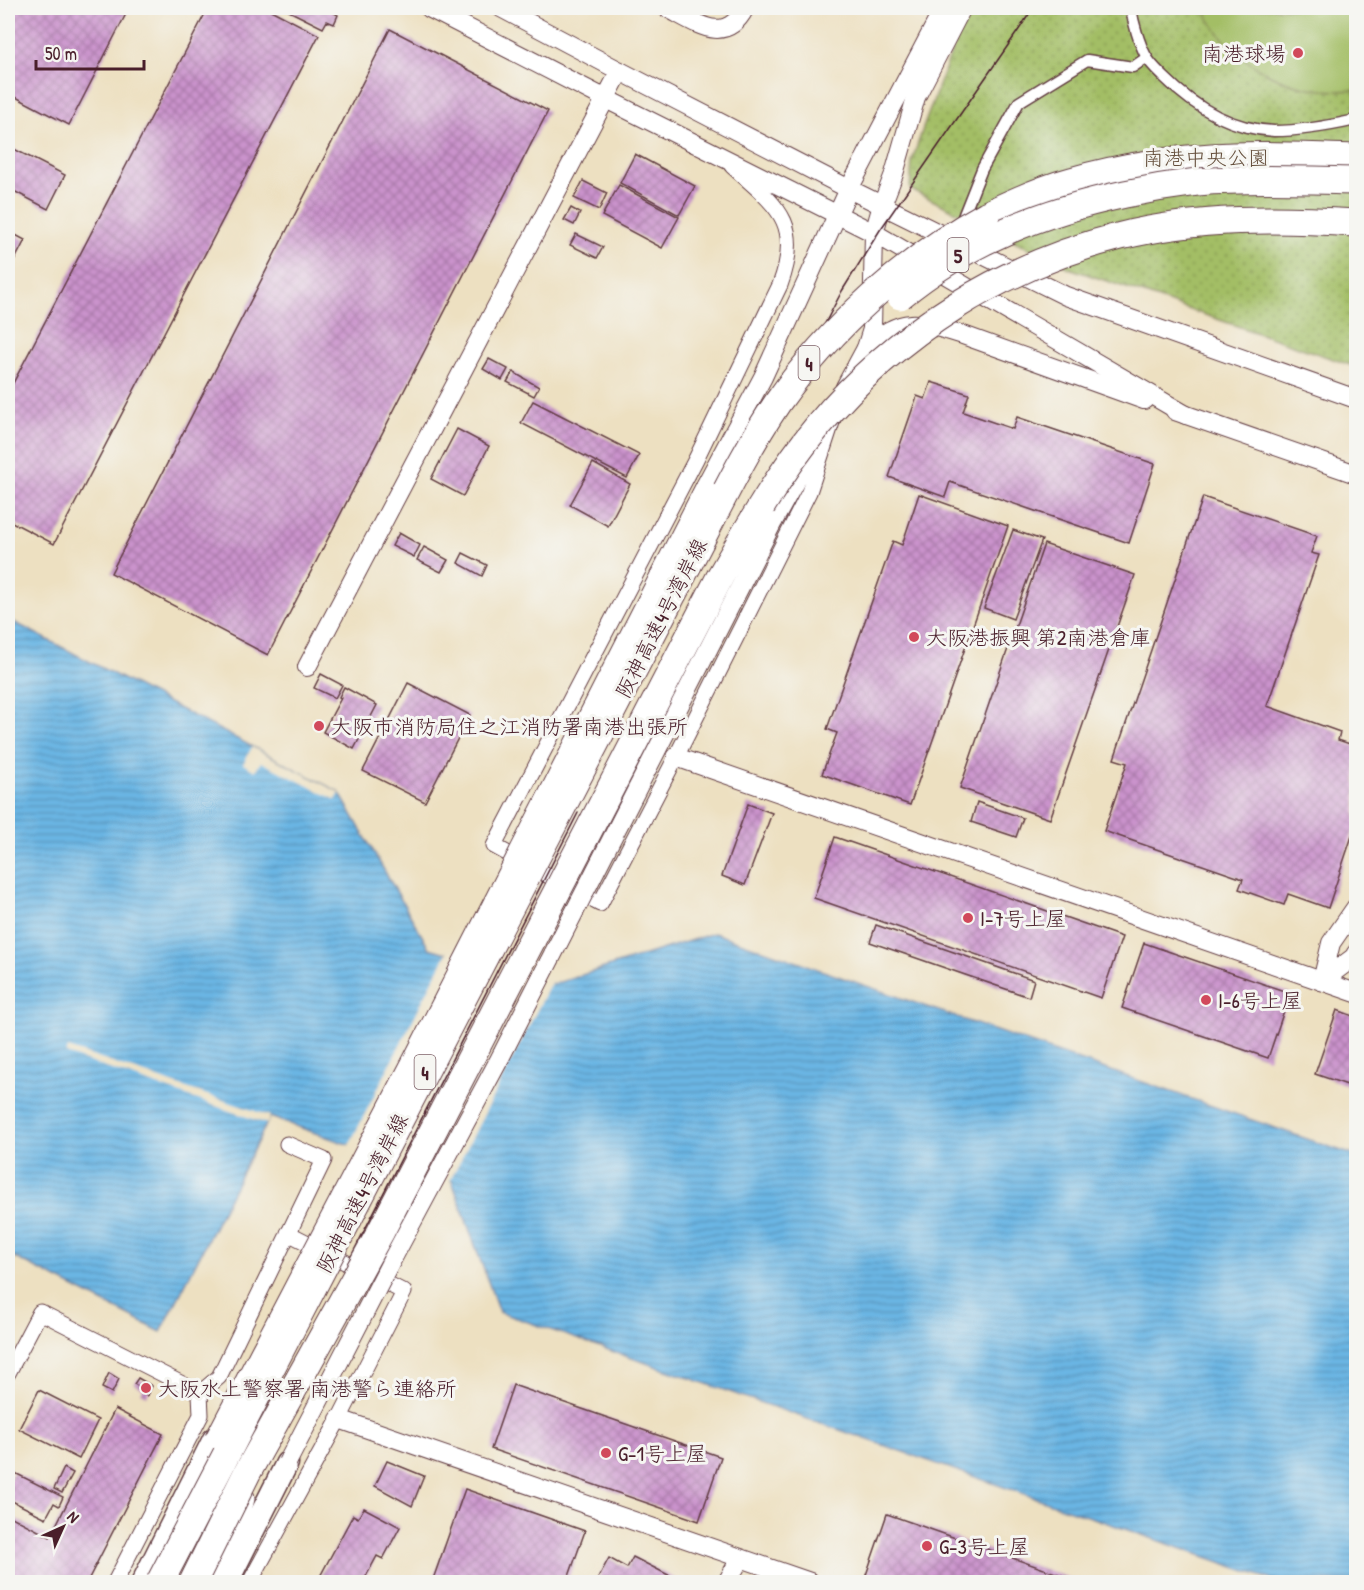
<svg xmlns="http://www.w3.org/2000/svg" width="1364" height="1590" font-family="'Patrick Hand','Klee One',sans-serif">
<defs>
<pattern id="park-dots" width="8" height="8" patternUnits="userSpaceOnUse" patternTransform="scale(1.5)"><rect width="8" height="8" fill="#a3be65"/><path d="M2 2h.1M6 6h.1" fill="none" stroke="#879a53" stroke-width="1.8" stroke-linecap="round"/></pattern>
<pattern id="water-rules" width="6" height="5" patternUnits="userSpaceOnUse" patternTransform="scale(1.5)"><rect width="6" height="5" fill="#6ab6e4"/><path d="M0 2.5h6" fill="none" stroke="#5993b9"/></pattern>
<pattern id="building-cross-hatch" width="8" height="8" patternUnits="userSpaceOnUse" patternTransform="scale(1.5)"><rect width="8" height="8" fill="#ca93cc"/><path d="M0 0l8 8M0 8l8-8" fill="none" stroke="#a677a6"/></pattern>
</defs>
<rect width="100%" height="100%" fill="#f6f6f2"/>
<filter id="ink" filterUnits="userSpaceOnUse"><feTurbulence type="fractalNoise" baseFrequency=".0167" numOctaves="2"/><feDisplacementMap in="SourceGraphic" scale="12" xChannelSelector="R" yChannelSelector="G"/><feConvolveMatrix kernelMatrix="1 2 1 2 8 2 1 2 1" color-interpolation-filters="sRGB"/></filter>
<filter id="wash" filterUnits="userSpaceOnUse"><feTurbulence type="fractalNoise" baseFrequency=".008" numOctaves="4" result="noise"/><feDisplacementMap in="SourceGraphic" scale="24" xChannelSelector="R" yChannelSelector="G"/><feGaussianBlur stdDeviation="1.35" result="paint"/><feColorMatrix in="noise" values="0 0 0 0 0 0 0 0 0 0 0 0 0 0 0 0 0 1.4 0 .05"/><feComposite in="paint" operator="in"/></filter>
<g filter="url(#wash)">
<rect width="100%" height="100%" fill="#ede0c1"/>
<polygon fill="url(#park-dots)" stroke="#766e48" stroke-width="1.5" points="973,8 1356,8 1356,367 1069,268 910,189 912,161 923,128 956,40"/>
<path fill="#a3be65" stroke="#766e48" stroke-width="1.5" d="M1203 8H1356V90C1292 96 1232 66 1203 8Z"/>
<polygon fill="url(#water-rules)" stroke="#5a6a88" stroke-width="1.5" points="8,619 339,792 429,948 554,984 714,933 1356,1156 1356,1582 1278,1582 499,1312 452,1181 270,1117 161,1332 8,1254"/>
<g fill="#ede0c1">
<polygon points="252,747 340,793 336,800 261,762 255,771 243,764"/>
<polygon points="448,951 552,981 449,1183 348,1147"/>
<polygon points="68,1048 270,1116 267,1124 66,1054"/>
</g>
<g id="blocks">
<g fill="url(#building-cross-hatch)">
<polygon points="8,8 129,8 69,125 8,93"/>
<polygon points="208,8 267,8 319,35 54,544 8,520 8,393"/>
<polygon points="283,8 333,8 331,11 338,15 334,24 327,21 323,28"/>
<polygon points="390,29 548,111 268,655 111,573"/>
<polygon points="8,146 65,175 48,209 8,188"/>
<polygon points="635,154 695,186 679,215 620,183"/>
<polygon points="583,181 607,193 599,210 574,198"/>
<polygon points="619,185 679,217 662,248 602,216"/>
<polygon points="571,208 580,213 574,225 564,220"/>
<polygon points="8,231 25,240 8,273"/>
<polygon points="576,234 603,247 597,258 570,245"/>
<polygon points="489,359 508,369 502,380 483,369"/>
<polygon points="513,372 539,387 534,396 507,382"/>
<polygon points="931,382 969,394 963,412 1013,429 1017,417 1155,464 1129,543 950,482 945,497 889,477 917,396 925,399"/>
<polygon points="533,401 639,455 627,478 521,423"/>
<polygon points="457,429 489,446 463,496 431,479"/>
<polygon points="593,463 630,484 608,526 570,505"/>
<polygon points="919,494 1008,526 910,805 822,774 837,733 827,729 893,541 902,545"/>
<polygon points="1203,497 1317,536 1311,553 1319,555 1267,706 1340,732 1338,740 1356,746 1356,824 1328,908 1288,894 1284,905 1239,889 1243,879 1104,831 1127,763 1114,759"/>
<polygon points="1013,530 1042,540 1013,619 984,608"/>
<polygon points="399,533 420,545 414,557 392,546"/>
<polygon points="1044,544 1135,575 1050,819 960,788"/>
<polygon points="424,547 448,560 441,572 417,560"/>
<polygon points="463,553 487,565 482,576 458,563"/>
<polygon points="321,674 342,685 335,698 314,688"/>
<polygon points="408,683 470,715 425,802 363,771"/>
<polygon points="344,687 377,705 354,749 323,732 341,698 339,697"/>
<polygon points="977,802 1023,818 1016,837 971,822"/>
<polygon points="748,804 772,813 745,885 722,876"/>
<polygon points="835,837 1122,937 1101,998 814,898"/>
<polygon points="876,925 1034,980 1029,997 870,942"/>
<polygon points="1144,943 1290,993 1268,1058 1122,1008"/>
<polygon points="1337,1010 1356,1017 1356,1088 1315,1074"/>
<polygon points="109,1373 119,1379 112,1393 102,1388"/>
<polygon points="138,1378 152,1386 147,1396 141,1393 143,1389 134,1384"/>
<polygon points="513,1385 721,1457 699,1521 491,1449"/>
<polygon points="39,1390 98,1420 79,1459 19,1429"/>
<polygon points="115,1409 163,1434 87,1582 8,1582 8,1515 50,1537"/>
<polygon points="387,1461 424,1476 412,1506 375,1486"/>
<polygon points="64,1468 73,1473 62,1493 54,1489"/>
<polygon points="13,1472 63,1497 59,1506 54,1503 46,1518 8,1499 8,1482"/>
<polygon points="465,1489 585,1531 567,1582 432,1582"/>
<polygon points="364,1508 400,1527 383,1559 377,1556 363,1582 317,1582 353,1515 358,1518"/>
<polygon points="887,1514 1081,1582 879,1582 865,1578"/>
<polygon points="633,1557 682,1582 596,1582 609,1558 627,1568"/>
</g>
</g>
</g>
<g filter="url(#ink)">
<use href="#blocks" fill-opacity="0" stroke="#623c42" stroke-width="1.5"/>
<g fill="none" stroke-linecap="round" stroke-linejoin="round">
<g stroke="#623c42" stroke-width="13">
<g id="pedestrian">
<path d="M1131 8C1133 22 1139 43 1146 56 1150 64 1158 71 1164 77 1194 107 1230 129 1274 131 1302 131 1329 126 1356 120"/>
<polyline points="961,222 982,169 1019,102 1087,60 1133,67 1146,58"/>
</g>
</g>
<g stroke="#623c42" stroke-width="17">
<g id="minor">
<path d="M732 166C775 205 804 221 780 285L696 459 494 846 600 904 676 757 809 492 834 416"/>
<polyline points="8,1373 40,1312 200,1393"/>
<polyline points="200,1393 219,1377 324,1160 287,1144"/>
<polyline points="115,1582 201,1415 200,1393"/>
<polyline points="250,1582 339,1419 404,1292 288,1233"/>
</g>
</g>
<g stroke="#623c42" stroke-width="20">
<g id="tertiary">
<polyline points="429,8 606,99 874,233 1186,415"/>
<polyline points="501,8 620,71 849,189 1066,296 1356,399"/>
<path d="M667 8C695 22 725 47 745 8"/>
<path d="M866 348C902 315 919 321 963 335L1144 400"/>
<polyline points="845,387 866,348 872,329 874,233 882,205 894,174 916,97 962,8"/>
<polyline points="1175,411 1356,474"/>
<polyline points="705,486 763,377 849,189 944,8"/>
<polyline points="773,522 813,449"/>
<polyline points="307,667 620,71"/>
<polyline points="676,757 1356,993"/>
<polyline points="1322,981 1331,943 1356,907"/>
<polyline points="1322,981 1354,957 1356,953"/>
<polyline points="339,1419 810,1582"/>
<polyline points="727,1582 740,1559"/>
</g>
</g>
<g stroke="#623c42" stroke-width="25">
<g id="primary">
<polyline points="143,1582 214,1439"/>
<polyline points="227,1582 287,1463"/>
</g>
</g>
<g stroke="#623c42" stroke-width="29">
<g id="motorway">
<path d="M986 215C1013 202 1041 189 1071 181 1123 166 1179 158 1233 156 1274 154 1315 157 1356 158"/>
<polyline points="217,1582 223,1570 241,1498"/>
</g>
</g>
<use href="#pedestrian" stroke="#fff" stroke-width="10"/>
<use href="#minor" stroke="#fff" stroke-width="15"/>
<use href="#tertiary" stroke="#fff" stroke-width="18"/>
<use href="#primary" stroke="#fff" stroke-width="22"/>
<use href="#motorway" stroke="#fff" stroke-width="27"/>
<g stroke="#4a1f2b" stroke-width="1.5">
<polyline points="205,1542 578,813"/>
<polyline points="174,1582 528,889 842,291 880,230 1020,28 1033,8"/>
</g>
<g stroke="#623c42" stroke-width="20" stroke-linecap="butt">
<g id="tertiary-bridge">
<polyline points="214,1439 412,1060 705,486"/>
<polyline points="287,1463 393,1258 499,1060 773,522"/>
</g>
</g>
<g stroke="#623c42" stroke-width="29" stroke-linecap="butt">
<g id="motorway-bridge">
<path d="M900 296C967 241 1041 212 1125 194 1149 189 1173 185 1197 182 1250 178 1304 180 1356 181"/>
<path d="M160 1582 690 561C718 508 744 452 778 402 830 328 907 258 986 215"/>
<path d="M193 1582 247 1473 380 1233 721 575C751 523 780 472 818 426 896 332 1003 265 1121 236 1197 217 1279 218 1356 223"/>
</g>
</g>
<use href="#tertiary-bridge" stroke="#fff" stroke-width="18"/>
<use href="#motorway-bridge" stroke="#fff" stroke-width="27"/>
</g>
</g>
<g fill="#d1495b" stroke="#f6f6f2" stroke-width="2">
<circle cx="1298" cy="53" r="6"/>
<circle cx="914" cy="637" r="6"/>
<circle cx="319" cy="726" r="6"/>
<circle cx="968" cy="918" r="6"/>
<circle cx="1206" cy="1000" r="6"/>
<circle cx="146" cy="1388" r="6"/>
<circle cx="606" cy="1453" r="6"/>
<circle cx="927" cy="1546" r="6"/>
</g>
<g text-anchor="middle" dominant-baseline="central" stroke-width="6" stroke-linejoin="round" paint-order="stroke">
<g fill="#f6f6f2" stroke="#7e6067" stroke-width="1.5">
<rect x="947.5" y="238" width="21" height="34" rx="4.5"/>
<rect x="798.5" y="346" width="21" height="34" rx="4.5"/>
<rect x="414.5" y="1055" width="21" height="34" rx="4.5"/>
</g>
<g font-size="20" font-weight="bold" fill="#4a1f2b">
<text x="958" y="255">5</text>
<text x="809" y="363">4</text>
<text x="425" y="1072">4</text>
</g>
<g font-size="21" fill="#4a1f2b" stroke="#f6f6f2" text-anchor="start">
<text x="1286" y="53" text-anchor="end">南港球場</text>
<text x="926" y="637">大阪港振興 第2南港倉庫</text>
<text x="331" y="726">大阪市消防局住之江消防署南港出張所</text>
<text x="980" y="918">I-7号上屋</text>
<text x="1218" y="1000">I-6号上屋</text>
<text x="158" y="1388">大阪水上警察署 南港警ら連絡所</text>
<text x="618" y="1453">G-1号上屋</text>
<text x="939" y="1546">G-3号上屋</text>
</g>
<g font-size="21" fill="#654f3c" stroke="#f6f6f2">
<text x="1206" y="157">南港中央公園</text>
</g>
<g font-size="21" fill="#4a1f2b" stroke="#f6f6f2">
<text transform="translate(661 618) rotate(-63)">阪神高速4号湾岸線</text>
<text transform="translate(362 1193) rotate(-63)">阪神高速4号湾岸線</text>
</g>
</g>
<rect width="1364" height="1590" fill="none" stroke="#f6f6f2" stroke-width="30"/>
<g transform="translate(63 1527) rotate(45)" stroke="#f6f6f2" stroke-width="4.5" paint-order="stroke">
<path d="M0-4.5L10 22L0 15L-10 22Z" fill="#4a1f2b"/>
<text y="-9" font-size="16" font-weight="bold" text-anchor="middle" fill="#4a1f2b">N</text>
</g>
<path d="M36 60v9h108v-9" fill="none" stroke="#4a1f2b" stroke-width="3"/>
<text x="45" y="60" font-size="18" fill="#4a1f2b" stroke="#f6f6f2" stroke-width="4.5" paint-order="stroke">50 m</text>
</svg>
